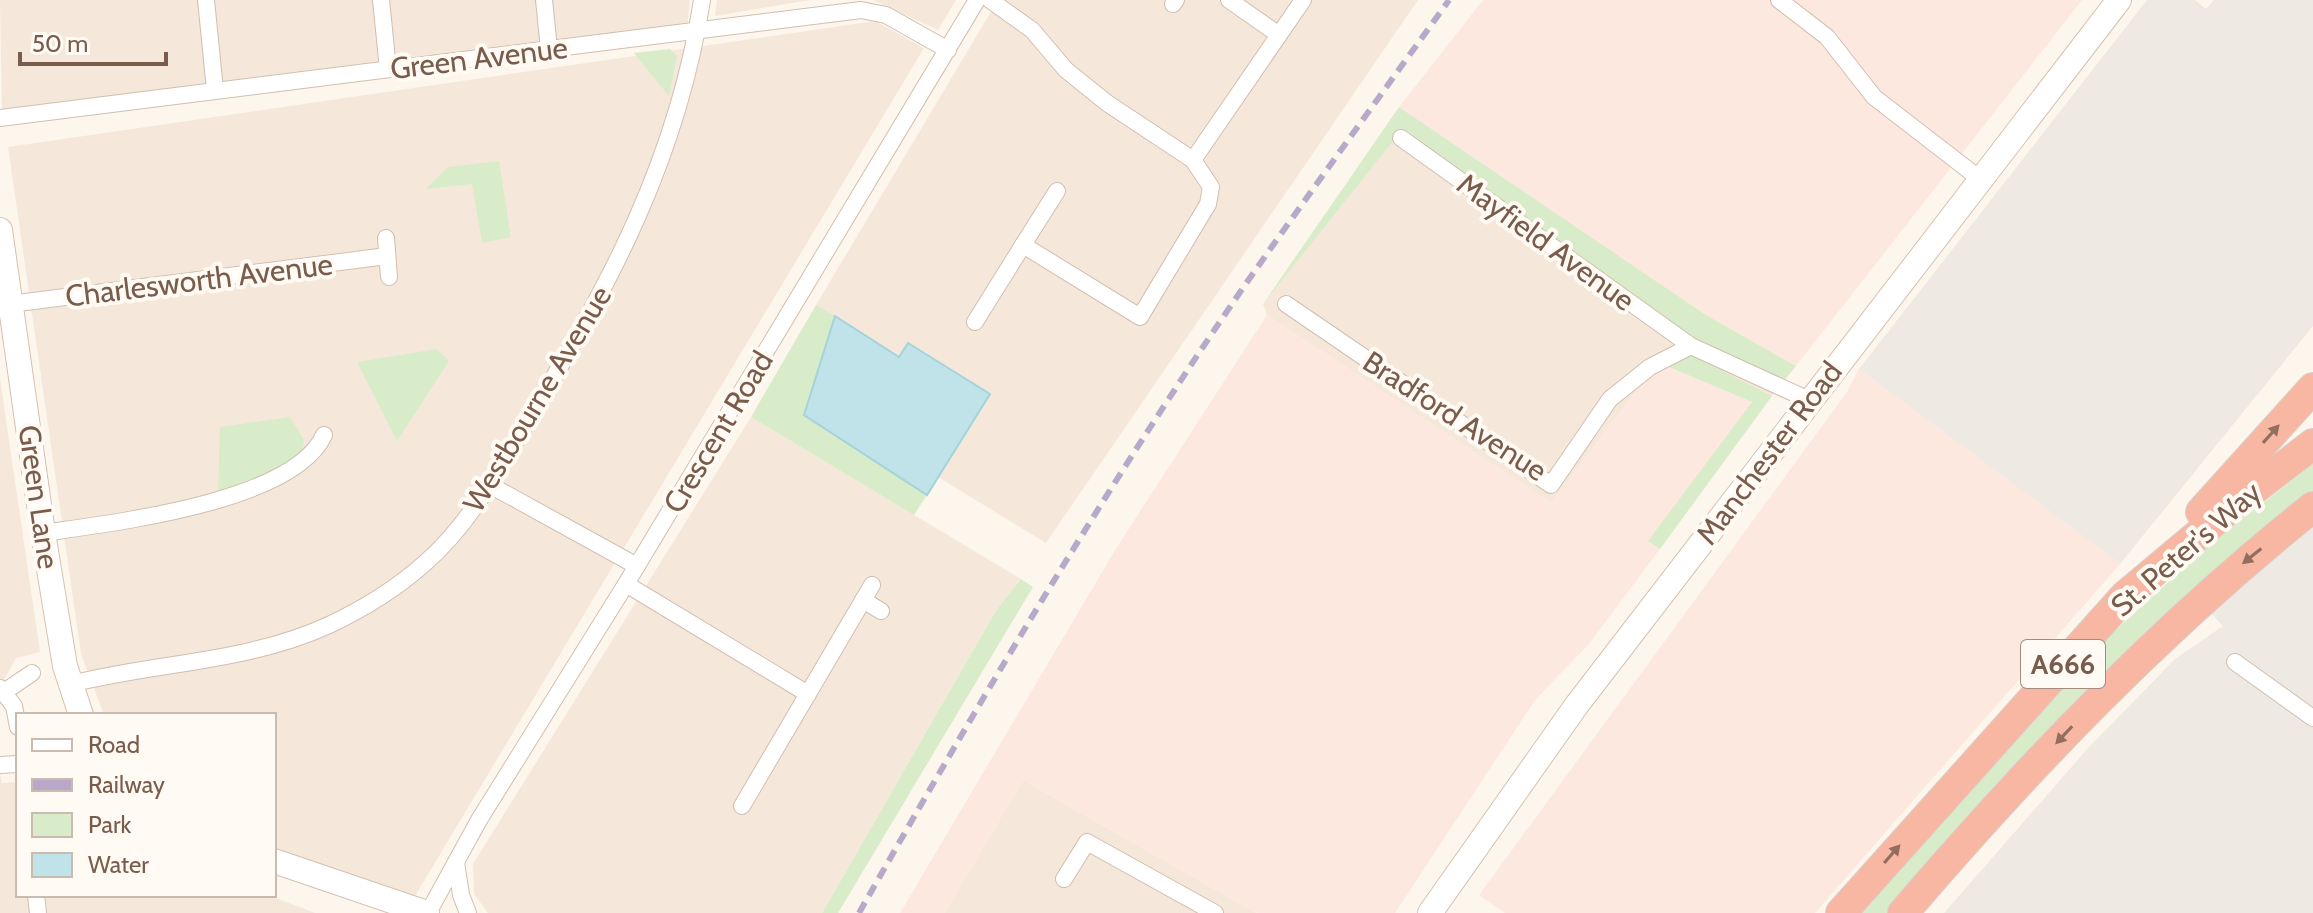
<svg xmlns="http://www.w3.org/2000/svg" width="2313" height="913" font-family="Cabin,sans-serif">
<rect width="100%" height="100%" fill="#fdf6ec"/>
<g fill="#f5e8da">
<polygon points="0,0 690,0 687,28 2,115"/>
<polygon points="717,0 810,0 715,16"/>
<polygon points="873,0 956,0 938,30"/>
<polygon points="998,0 1418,0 1046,543 938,477 990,395 908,343 899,357 816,305"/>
<polygon points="875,21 924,48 415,896 274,848 274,715 104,715 81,654 8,147"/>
<polygon points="1401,130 1697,340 1782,383 1772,396 1691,355 1651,376 1631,398 1551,503 1267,315 1263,304"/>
<polygon points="0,379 40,652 16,658 0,687"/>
<polygon points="751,417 1021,579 997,609 822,913 488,913 474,894 473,864"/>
<polygon points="0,771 2,783 18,782 18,895 268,895 315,913 0,913"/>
<polygon points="1023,780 1257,913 944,913"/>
</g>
<g fill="#fde8e0">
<polygon points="1483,0 2082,0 1796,366 1706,315 1399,107"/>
<polygon points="1267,315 1551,503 1631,398 1651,376 1669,367 1752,402 1649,541 1660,549 1589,644 1535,700 1395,913 1257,913 1023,780 944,913 900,913 1117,547"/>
<polygon points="1859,369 2120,564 1815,913 1505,913 1479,895 1847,392"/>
</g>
<g fill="#efe9e4">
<polygon points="2147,0 2195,0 2206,9 2214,0 2313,0 2313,326 2120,564 1859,369"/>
<polygon points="2313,527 2313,913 1944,913 2089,747 2175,659 2223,626 2210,612"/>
</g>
<g fill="#d8ecc9">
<polygon points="670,49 677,56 669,96 634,53"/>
<polygon points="1399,107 1706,315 1796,366 1782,383 1697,340 1401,131 1263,304"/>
<polygon points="499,161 511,237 482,243 472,184 426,189 448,167"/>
<polygon points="816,305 835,316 804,415 927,495 914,515 751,417"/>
<polygon points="437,349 449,361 397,441 357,362"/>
<polygon points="1691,355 1772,396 1660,549 1648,541 1752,402 1669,367"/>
<polygon points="290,417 304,440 302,454 254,480 218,494 220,427"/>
<path d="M2313 464V492C2248 544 2183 596 2123 654 2039 734 1966 826 1890 913H1860L2107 638 2209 545Z"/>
<polygon points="1021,579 1033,587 838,913 822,913 997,609"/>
</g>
<polygon fill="#bfe3e8" stroke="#a5d3da" stroke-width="2" points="835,316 899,357 908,343 990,394 927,495 804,415"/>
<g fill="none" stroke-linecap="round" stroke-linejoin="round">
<g stroke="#d1beb0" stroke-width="18">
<g id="street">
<polyline points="206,0 215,90"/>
<polyline points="381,0 388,69"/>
<polyline points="544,0 549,49"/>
<polyline points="990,0 1032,30 1066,70 1107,103 1193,160 1211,187 1208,204 1140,317 1023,245 1057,191"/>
<polyline points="1229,0 1279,35"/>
<polyline points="1779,0 1827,37 1874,97 1980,179"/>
<polyline points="1173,4 1176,0"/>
<polyline points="0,118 861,10 886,15 948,50"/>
<polyline points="1401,138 1691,346 1809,400"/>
<polyline points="1193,160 1303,0"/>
<polyline points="386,238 389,277"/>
<polyline points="10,304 387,256"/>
<polyline points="1286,304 1551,485 1610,399 1650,367 1691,346"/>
<polyline points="975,322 1023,245"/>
<polyline points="490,485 637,566"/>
<path d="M43 533C110 523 293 503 324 435"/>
<polyline points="626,584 808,694"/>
<polyline points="863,600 881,611"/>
<polyline points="2235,662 2313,718"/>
<path d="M71 684C157 662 246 663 329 625 363 609 397 588 425 563 471 523 500 467 531 416 611 282 678 157 702 0"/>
<polyline points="0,688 14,706 18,727"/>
<polyline points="4,692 32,673"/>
<polyline points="0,765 18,764"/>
<polyline points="742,806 872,585"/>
<polyline points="456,862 461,895 468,913"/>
<polyline points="1064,879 1087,842 1215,913"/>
<polyline points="36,895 38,913"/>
<polyline points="428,913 479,820 626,584 977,0"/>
</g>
</g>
<g stroke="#d6c0b0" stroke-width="26">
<g id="secondary">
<polyline points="0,230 43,533 65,666 81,715"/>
<polyline points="274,861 427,913"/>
<polyline points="1430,913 1576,706 2119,0"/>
</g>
</g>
<g stroke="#dad1cd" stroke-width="32">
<g id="highway">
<polyline points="2201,512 2313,388"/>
<polyline points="1841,913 2125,596 2236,503 2313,444"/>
<path d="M1903 913C2029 766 2161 628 2313 507"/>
</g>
</g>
<use href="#street" stroke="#fff" stroke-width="16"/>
<use href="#secondary" stroke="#fff" stroke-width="24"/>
<use href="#highway" stroke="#f7b7a3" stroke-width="30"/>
<path stroke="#b9a8c9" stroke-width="6" stroke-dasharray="12 8" stroke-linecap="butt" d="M859 913C980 700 1106 487 1245 285 1312 189 1381 95 1449 0"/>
</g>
<defs><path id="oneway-solid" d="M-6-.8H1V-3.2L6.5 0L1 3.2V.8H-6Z" transform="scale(2)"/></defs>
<g fill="#936e5e">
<use href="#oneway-solid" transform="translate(2271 434) rotate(-48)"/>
<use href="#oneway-solid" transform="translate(2252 556) rotate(141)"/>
<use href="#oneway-solid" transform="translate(2064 735) rotate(133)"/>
<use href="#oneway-solid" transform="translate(1892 854) rotate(-49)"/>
</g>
<g text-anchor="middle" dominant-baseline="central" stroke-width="8" stroke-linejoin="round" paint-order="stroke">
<rect fill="#fffaf3" stroke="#a28b7f" stroke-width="2" x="2021" y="640" width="84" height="48" rx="6"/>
<g font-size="28" font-weight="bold" fill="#7a5c4d">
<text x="2063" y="664">A666</text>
</g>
<g font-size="30" fill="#7a5c4d" stroke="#fffaf3">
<text transform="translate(479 58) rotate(-7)">Green Avenue</text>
<text transform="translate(1546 242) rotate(36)">Mayfield Avenue</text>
<text transform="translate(199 280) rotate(-7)">Charlesworth Avenue</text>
<text transform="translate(537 399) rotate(-59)">Westbourne Avenue</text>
<text transform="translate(1455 416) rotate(33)">Bradford Avenue</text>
<text transform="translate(718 432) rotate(-59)">Crescent Road</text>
<text transform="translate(1769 453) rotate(-53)">Manchester Road</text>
<text transform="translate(39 497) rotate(82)">Green Lane</text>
<text transform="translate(2186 549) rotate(-41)">St. Peter's Way</text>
</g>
</g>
<rect x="16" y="713" width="260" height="184" fill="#fffaf3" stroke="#cabbb1" stroke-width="2"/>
<rect x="32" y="739" width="40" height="12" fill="#ffffff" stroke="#cabbb1" stroke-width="2"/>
<text x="88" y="753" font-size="24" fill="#7a5c4d">Road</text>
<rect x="32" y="779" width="40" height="12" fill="#b9a8c9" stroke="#cabbb1" stroke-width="2"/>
<text x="88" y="793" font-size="24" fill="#7a5c4d">Railway</text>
<rect x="32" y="813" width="40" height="24" fill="#d8ecc9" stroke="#cabbb1" stroke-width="2"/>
<text x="88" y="833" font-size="24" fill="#7a5c4d">Park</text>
<rect x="32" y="853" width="40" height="24" fill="#bfe3e8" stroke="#cabbb1" stroke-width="2"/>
<text x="88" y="873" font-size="24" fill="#7a5c4d">Water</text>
<path d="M20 52v12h146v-12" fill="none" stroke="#7a5c4d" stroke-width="4"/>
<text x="32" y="52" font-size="24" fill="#7a5c4d" stroke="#fffaf3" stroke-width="6" paint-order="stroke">50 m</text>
</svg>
